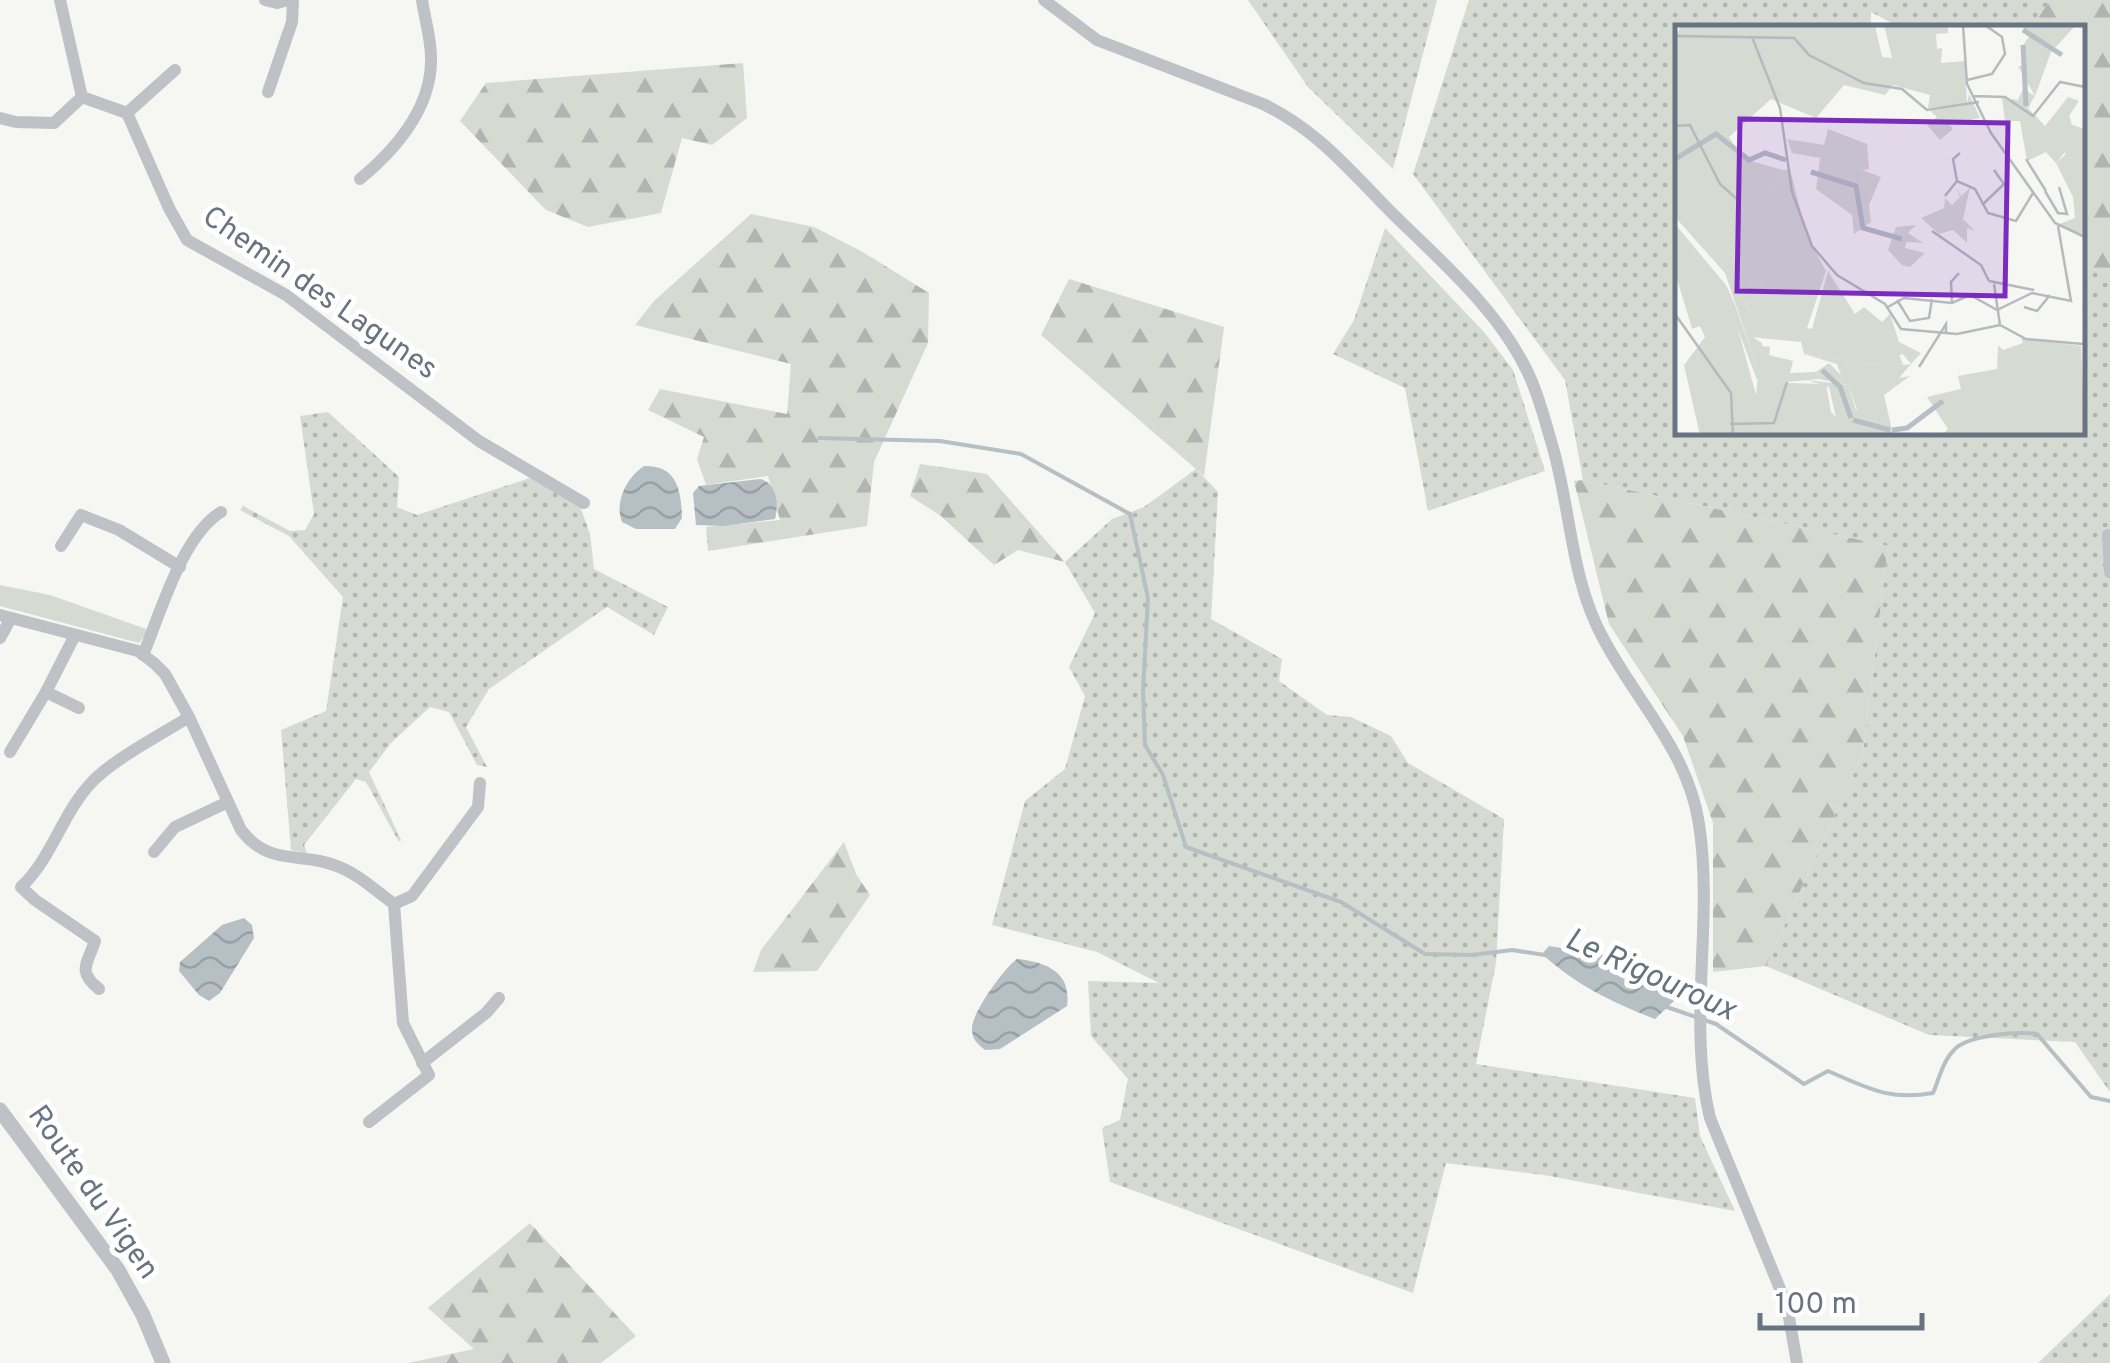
<svg xmlns="http://www.w3.org/2000/svg" width="2110" height="1363" font-family="Overpass,sans-serif">
<defs>
<pattern id="grass-dots" width="8" height="8" patternUnits="userSpaceOnUse" patternTransform="scale(2.5)"><rect width="8" height="8" fill="#d5dad3"/><path d="M2 2h.1M6 6h.1" fill="none" stroke="#b1b5b1" stroke-width="1.8" stroke-linecap="round"/></pattern>
<pattern id="forest-firs" width="22" height="20" patternUnits="userSpaceOnUse" patternTransform="scale(2.5)"><rect width="22" height="20" fill="#d5dad3"/><path d="M5 1l3.5 6h-7zM16 11l3.5 6h-7z" fill="#b1b5b1"/></pattern>
<pattern id="water-waves" width="16" height="10" patternUnits="userSpaceOnUse" patternTransform="scale(2.5)"><rect width="16" height="10" fill="#b6bfc4"/><path d="M0 5q4-4 8 0t8 0" fill="none" stroke="#98a0a5"/></pattern>
</defs>
<rect width="100%" height="100%" fill="#f6f6f3"/>
<g fill="url(#grass-dots)">
<polygon points="1248,0 1437,0 1393,169 1308,87"/>
<polygon points="1469,0 2050,0 2032,27 1899,27 1871,12 1871,27 1678,28 1678,432 2082,432 2083,267 2110,273 2110,1092 2075,1042 1929,1035 1766,966 1863,753 1888,546 1583,480 1565,380 1413,174"/>
<polygon points="1385,228 1484,332 1513,370 1545,471 1428,511 1405,388 1333,354 1354,320"/>
<polygon points="328,412 399,477 397,507 417,515 530,478 580,506 590,534 594,569 668,607 654,635 607,607 489,689 466,727 487,767 477,765 449,712 430,707 391,743 369,772 401,840 399,842 366,782 356,779 304,845 307,853 291,850 281,730 326,711 343,597 289,536 240,510 243,506 290,531 305,530 314,514 300,416"/>
<polygon points="1196,469 1218,492 1211,619 1282,659 1279,681 1327,715 1351,717 1391,736 1408,763 1504,819 1496,963 1476,1064 1695,1098 1700,1136 1735,1211 1544,1175 1446,1163 1413,1293 1110,1182 1102,1128 1120,1120 1128,1079 1091,1036 1088,981 1159,983 1097,952 992,925 1025,801 1065,769 1085,696 1069,667 1095,613 1065,562 1112,519 1144,507"/>
<polygon points="2110,1294 2110,1363 2038,1363"/>
</g>
<g fill="url(#forest-firs)">
<polygon points="2050,0 2110,0 2110,273 2083,267 2082,28 2032,27"/>
<polygon points="743,63 747,118 712,145 682,138 661,213 588,227 546,210 460,121 486,83"/>
<polygon points="751,214 814,227 861,251 929,293 928,343 874,462 867,526 708,551 706,527 780,520 768,476 706,485 697,459 704,437 648,410 660,389 787,414 791,364 635,325 654,301"/>
<polygon points="1069,279 1224,327 1204,476 1041,335"/>
<polygon points="920,464 987,474 1065,562 1018,550 994,565 941,516 910,496"/>
<polygon points="1583,480 1888,546 1863,753 1766,966 1713,972 1713,823 1683,736 1609,624 1574,481"/>
<polygon points="844,842 856,874 870,895 817,971 753,972 761,950"/>
<polygon points="530,1223 636,1336 601,1363 408,1363 474,1349 428,1308"/>
</g>
<polygon fill="#d5dad3" points="0,585 50,595 149,630 139,643 0,606"/>
<g fill="url(#water-waves)">
<path d="M644 466C677 465 681 490 682 518L675 529H636L622 522C614 502 627 477 644 466Z"/>
<path d="M760 479C777 483 779 504 775 519L723 526 696 525 693 493 699 486Z"/>
<polygon points="244,918 252,925 254,938 220,993 209,1001 199,995 179,971 180,962 222,925"/>
<path d="M1549 946 1628 959 1667 973 1675 1000 1655 1019C1613 1003 1576 985 1542 954Z"/>
<path d="M1017 959C1046 962 1072 972 1067 1006L1000 1049 985 1050C977 1044 972 1039 972 1029 971 1014 1004 968 1017 959Z"/>
</g>
<g fill="none" stroke-linecap="round" stroke-linejoin="round">
<g stroke="#b6bfc4" stroke-width="4">
<polyline points="819,438 940,441 1021,454 1130,514 1148,598 1143,691 1145,745 1163,775 1186,847 1341,902 1425,954 1472,955 1512,950 1545,955"/>
<path d="M1664 1006 1716 1024 1804 1084 1828 1071C1868 1088 1889 1101 1933 1093 1939 1079 1943 1061 1954 1050 1967 1035 2018 1031 2037 1034L2091 1097 2110 1101"/>
</g>
<g stroke="#bec1c5" stroke-width="12">
<polyline points="60,0 82,97"/>
<polyline points="265,0 277,3 288,0"/>
<path d="M1044 0 1097 40 1263 104C1319 131 1351 172 1394 215 1440 260 1493 306 1523 363 1537 388 1545 421 1553 448 1571 511 1571 580 1603 638 1636 701 1688 751 1699 824 1714 921 1687 1022 1710 1118L1787 1306 1797 1363"/>
<polyline points="268,92 292,22 293,0"/>
<polyline points="82,97 127,113"/>
<polyline points="127,113 169,208 187,240 286,295 479,441 584,503"/>
<polyline points="127,113 175,70"/>
<polyline points="0,118 16,122 54,123 82,97"/>
<path d="M360 179C395 150 430 110 431 62 432 42 425 20 422 0"/>
<polyline points="2108,535 2110,572"/>
<polyline points="61,546 81,515 119,530 180,567"/>
<path d="M0 615 138 651 154 663 165 674 189 717 241 830C269 866 298 852 334 865 356 872 376 891 394 904L412 896 478 807 480 783"/>
<polyline points="75,635 46,692 79,708"/>
<polyline points="0,638 11,618"/>
<path d="M143 655C161 612 182 536 221 512"/>
<polyline points="10,752 46,692"/>
<polyline points="154,852 175,827 228,802"/>
<path d="M99 989C77 971 87 965 95 941L35 900 21 887C52 858 62 814 91 783 112 760 162 734 189 717"/>
<polyline points="422,1063 486,1013 499,998"/>
<polyline points="369,1122 429,1075 403,1023 394,904"/>
</g>
<polyline stroke="#bec1c5" stroke-width="15" points="0,1110 118,1270 143,1315 163,1363"/>
</g>
<g text-anchor="middle" dominant-baseline="central" stroke-width="10" stroke-linejoin="round" paint-order="stroke">
<g font-size="30" fill="#687481" stroke="#fff">
<text transform="translate(319 294) rotate(35)">Chemin des Lagunes</text>
<text transform="translate(92 1193) rotate(55)">Route du Vigen</text>
</g>
<g font-size="32" font-style="italic" fill="#64757d" stroke="#fff">
<text transform="translate(1650 976) rotate(24)">Le Rigouroux</text>
</g>
</g>
<g transform="translate(1675 25)">
<rect width="410" height="410" fill="#f6f6f3"/>
<path d="M7 0H200L207 32 217 33 209 0 273 2V8L261 9 262 24 267 23 266 38 290 36 292 80 253 83 255 70 218 60 210 70 169 60 141 93 96 74 54 112 69 134 108 145 95 171 130 207 151 246 132 303 137 304 153 246 180 289 189 282 207 297 215 289 224 317 246 328 236 339 228 329 199 340 129 329 126 317 76 312V289L67 271 77 256 92 265 51 229 50 248 0 192V12ZM345 0H401L376 27 360 71 343 41H350L348 20 356 9ZM394 90 397 100 410 104V210L382 200 400 193 398 172 381 138 390 130ZM153 104 192 119 194 144 187 145 206 152 194 180 196 197 179 209 177 190 141 164 145 133 117 128 112 114 149 120ZM281 163 286 171 295 163 288 194 300 206 292 203V218L278 205 264 209 246 193 269 183 270 173 277 180 285 172ZM0 199 51 260 59 277 51 288 63 304 81 370 113 358 151 359 156 387 178 410H25L9 340 30 312 25 301 17 304 0 247ZM346 313 406 321 410 410H267L273 404 252 372 286 364 283 351 322 344 323 320 328 325 348 318Z" fill="#d5dad3"/>
<path d="M353 53 352 66 360 71 353 83 370 101 393 72 404 76 394 91 395 121 381 138 371 127 352 136 345 96H330L327 73 343 75ZM294 69 305 93 274 99 278 104 265 115 252 100 262 92 255 86 292 80ZM115 144 131 207 92 198 95 171 108 145ZM241 200 233 208 248 218 231 217 230 223 250 228 235 242 227 240 213 225 221 202ZM50 229 92 239 93 265 77 256 67 271 76 289V311L87 318V348L82 355 63 304 50 288 59 277 84 348 50 248ZM129 329 199 340 224 329 228 340 236 339 224 353 235 351 209 370 218 410H178L163 401 154 362 132 355 173 360 181 385 205 368 166 350 162 339Z" fill="#d5dad3"/>
<path d="M154 338 166 350 200 345 205 368 183 387 173 360 144 354 141 347Z" fill="#d5dad3"/>
<path d="M86 321 95 322 94 330 118 336 115 348 141 347 144 354 112 357 107 371H81Z" fill="#d5dad3"/>
<path fill="none" stroke="#b6bfc4" stroke-width="5" d="M348 5 387 30M348 20 351 81M0 134 41 109 74 135 90 128 111 135M136 147 181 161 188 203 227 214M147 345 165 362 176 393M178 395 215 405M217 405 232 403 268 376"/>
<path fill="none" stroke="#b4babe" stroke-width="2.5" d="M288 0 292 59 316 108 380 198 410 212M0 11 119 13 134 30 189 58 227 64 252 85 304 77M77 12 105 83 117 167 137 221 162 250 210 279 226 304 282 309 325 300 351 314 408 319M292 55 317 49 330 29 327 12 310 0M0 56 1 11M298 71 330 72 358 91 385 57 410 62M0 101 15 100 45 159 63 175 64 199M351 134 371 166M282 156 278 134 285 128M370 166 383 188 392 189 384 162M270 171 282 156 300 164 313 188 341 196 358 168M307 180 329 159 319 145M257 206 306 240 314 256M410 246V361M314 256 359 265M319 259 325 300M222 275 235 296 254 293 257 274M277 278 276 257 284 248M213 282 229 273 277 278 295 270 322 285M349 282 362 286 375 270M322 285 357 268 396 276 383 201M0 289 56 368 58 410M244 342 271 299V308M55 399 99 398 112 357"/>
<path fill="#7b2cbf" fill-opacity="0.15" stroke="#7b2cbf" stroke-width="5" d="M65 94 333 98 330 271 62 266Z"/>
<rect width="410" height="410" fill="none" stroke="#687481" stroke-width="5"/>
</g>
<path d="M1760 1313v15h162v-15" fill="none" stroke="#687481" stroke-width="5"/>
<text x="1775" y="1313" font-size="30" fill="#687481" stroke="#ffffff" stroke-width="8" paint-order="stroke">100 m</text>
</svg>
